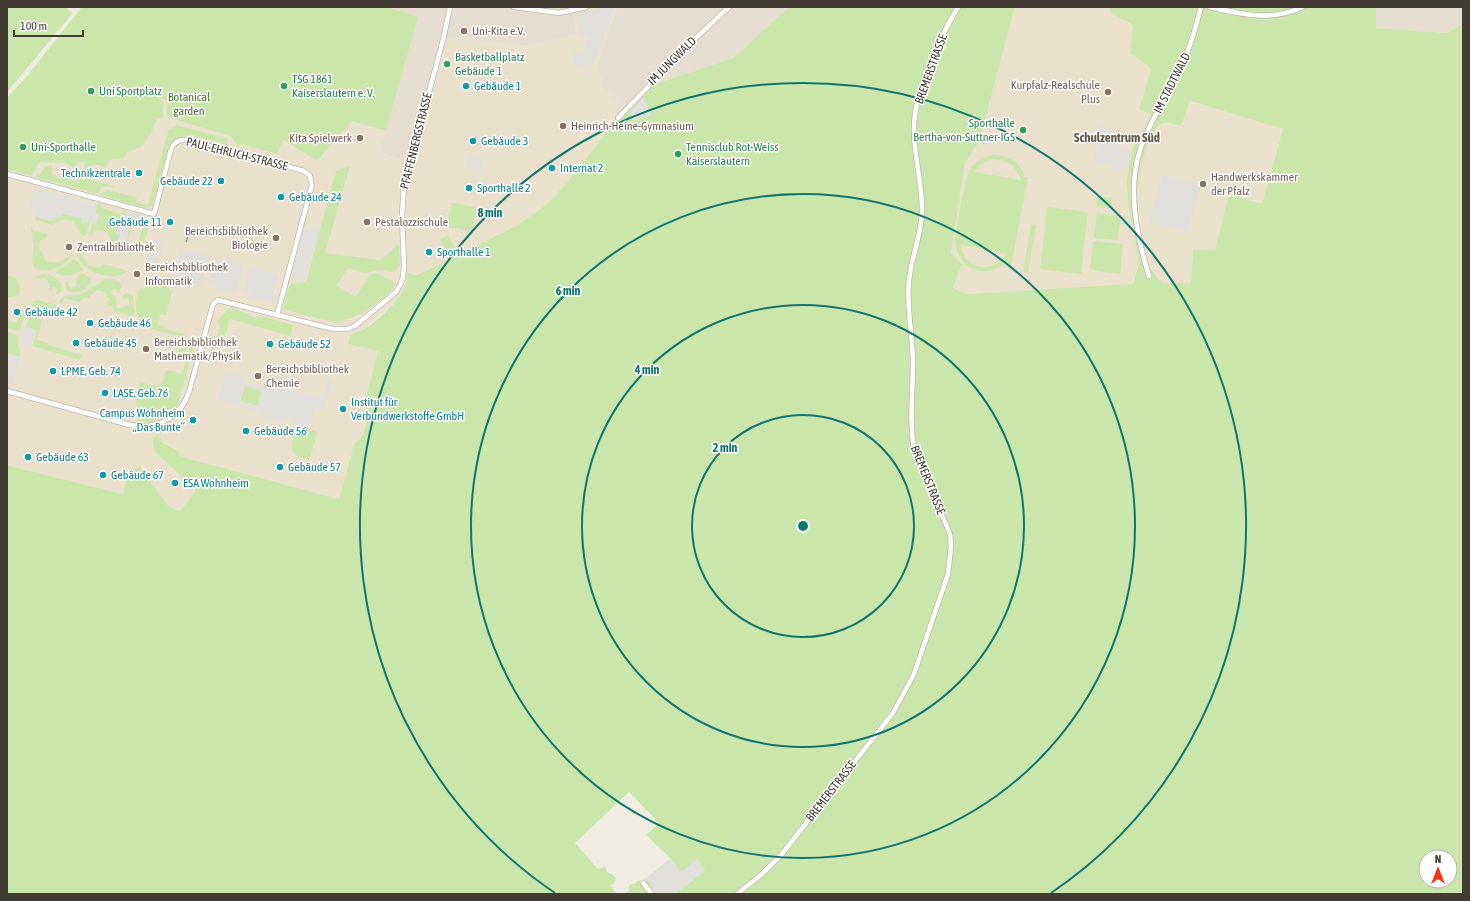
<svg xmlns="http://www.w3.org/2000/svg" width="1470" height="901" font-family="'Asap Condensed',sans-serif">
<rect width="100%" height="100%" fill="#f1ece2"/>
<g fill="#e5ded0">
<polygon points="389,7 599,7 573,13 577,35 525,46 445,37 413,162 379,153 418,17"/>
<polygon points="617,7 789,7 733,58 650,86 626,112 603,88 597,65"/>
<polygon points="1376,7 1463,7 1463,23 1448,33 1375,28"/>
</g>
<g fill="#eae1cc">
<polygon points="599,7 617,7 597,65 603,88 624,109 573,176 546,205 516,226 426,271 416,275 407,281 405,288 399,297 390,307 365,328 350,335 348,344 378,350 364,404 367,418 363,435 354,445 339,499 179,456 180,452 153,436 155,452 196,490 180,511 169,507 140,466 128,474 123,494 7,465 7,98 27,76 177,75 317,161 352,121 386,131 379,153 413,162 445,37 525,46 577,35 573,13"/>
<polygon points="1015,7 1108,7 1112,14 1130,23 1133,27 1130,53 1151,69 1139,110 1151,114 1133,147 1126,183 1127,183 1128,201 1139,264 1132,285 968,294 953,288 962,264 951,253 965,163 979,142"/>
<polygon points="1189,101 1283,129 1262,204 1229,194 1215,250 1193,249 1191,283 1162,283 1147,262 1143,246 1137,194 1139,175 1142,158 1150,141 1159,126 1162,124 1168,124 1181,126"/>
</g>
<g fill="#cbe6aa" fill-rule="evenodd">
<polygon points="7,7 65,7 73,13 7,92"/>
<path d="M80 7H389L418 17 386 131 352 121 317 161 283 140 277 154 241 144 239 147 230 136 225 134 169 118 166 114 168 102 161 97 160 99 163 103V118H157L152 131 141 147 126 153 124 159C115 159 109 157 106 167L93 164 89 179 115 187H101L98 194 36 177 37 173 40 175 45 166H52V175H56L57 178H67L79 182 86 161 78 163 75 168 66 163 40 162 31 176 7 169V98L27 76 81 8Z"/>
<path d="M789 7H1015L979 142 965 163 951 253 962 264 953 288 968 294 1133 284 1139 264 1128 201 1127 183H1126L1133 147 1151 114 1139 110 1151 69 1130 53 1133 27 1130 23 1112 14 1108 7H1376V28L1448 33 1463 23V894H676L705 870 681 872 670 858 646 835 659 823 629 792 575 843 598 869 606 867 607 872 613 875 616 878 614 884 610 885 617 894H7V465L123 494 128 474 140 466 169 507 180 511 196 490 155 452 152 437 158 435 162 442 180 452 179 456 339 499 354 445 363 435 367 418 364 404 378 351 348 344 350 335C354 333 359 331 364 329 377 322 404 297 407 281 408 271 406 258 406 247L407 273 416 275 426 271 516 226 546 205 573 176 624 109 626 112 650 86 733 58ZM1190 101 1283 129 1262 204 1229 194 1215 250 1193 249 1191 283H1162C1157 276 1149 268 1146 260 1136 224 1132 171 1152 137 1154 134 1157 127 1160 125 1165 121 1175 125 1181 126ZM1426 857H1450V881H1426Z"/>
<path d="M176 125 225 138 228 140V148L220 146 221 143 189 134 188 137C180 136 175 138 170 145L152 206 146 208 100 195 107 190 137 197 136 202 148 205 168 131Z"/>
<path d="M993 155C1008 155 1020 161 1025 177H1028L1011 267 1003 265C984 278 961 270 956 247 954 237 965 177 970 169 976 161 983 157 993 155ZM993 159C1008 160 1017 167 1021 180L974 172C979 165 985 162 993 159ZM961 245 1007 254C993 274 964 270 961 245Z"/>
<path d="M350 166 325 253 381 260 399 244 400 266 394 272 379 270 363 273 348 268 336 286 356 297 369 275 376 273 396 283C385 301 354 323 332 321 319 320 297 312 283 309L290 284 306 282 336 171Z"/>
<polygon points="1097,196 1112,198 1111,208 1096,207"/>
<polygon points="98,203 102,204 101,208 122,214 123,210 127,211 126,216 121,215 116,234 120,236 116,247 114,246 107,232 97,230 90,235 89,234 93,223 96,223 95,213"/>
<polygon points="451,203 476,207 472,231 447,227"/>
<polygon points="1047,207 1088,212 1081,274 1040,269"/>
<polygon points="1097,213 1121,216 1118,240 1094,238"/>
<polygon points="64,214 82,218 81,221 90,222 86,235 83,237 73,221 63,219 52,225 35,220 36,217 52,221"/>
<polygon points="130,221 147,225 148,228 143,247 139,240 141,231 142,231 143,228 132,225 128,240 132,248 130,257 124,247 130,227 127,226 128,222"/>
<polygon points="1031,224 1036,225 1028,273 1023,272"/>
<path d="M31 227H33V231L36 232V231L48 234 47 237 40 241 38 246 46 261 57 263 71 255 73 244C77 262 50 276 35 268 29 261 35 249 33 239 33 235 30 231 31 227Z"/>
<polygon points="448,235 457,252 449,256 440,239"/>
<polygon points="1093,241 1123,244 1120,274 1090,270"/>
<path d="M77 247 88 265 98 268 104 264 128 271C114 284 72 270 77 247Z"/>
<path d="M73 259 77 261 84 271C70 272 74 280 56 273L57 270 67 265Z"/>
<path d="M41 274C50 274 59 277 62 287L60 293 56 295 57 290 55 287H53L50 290 49 283 46 278 35 279Z"/>
<path d="M82 274H85L91 279C90 290 75 296 66 290L65 284 67 281H70L69 284 70 288 76 287 77 276Z"/>
<path d="M155 275 156 282 158 284 169 285V290L172 291 166 315 160 314 158 325 163 326V328L185 334 184 337C174 334 153 331 145 326 134 320 135 301 138 291L149 285Z"/>
<path d="M7 276C19 276 20 285 20 295L7 298Z"/>
<path d="M105 279C113 279 118 279 122 286L119 292 116 288 111 290V293L116 297 117 308H121L129 305V300L122 298 124 294 128 293 133 296 134 312 131 320 127 321 129 315 115 312 112 306 108 305 107 302 109 299 104 292 98 290 90 295 91 298H84L79 301V302L64 298 62 304 60 303V300L64 296 82 294Z"/>
<polygon points="37,300 57,305 56,313 31,306 33,301"/>
<polygon points="231,307 256,318 262,316 293,325 290,336 230,319 224,339 217,337 221,324 217,323 222,315"/>
<polygon points="7,310 9,311 7,320 17,323 20,313 25,315 20,330 17,331 7,328"/>
<polygon points="29,316 42,320 37,340 48,343 48,345 82,355 80,360 32,346 37,330 26,327"/>
<path d="M7 332 18 336C17 341 20 350 20 357L7 353Z"/>
<polygon points="182,339 189,341 183,361 176,359"/>
<path d="M191 341 195 342 177 408 165 419 153 422H137C135 411 137 393 140 382 159 387 160 391 166 370L182 374Z"/>
<polygon points="245,386 262,390 258,406 240,401"/>
<path d="M307 430 313 431 317 433 310 458C288 462 284 435 307 430Z"/>
<polygon points="639,880 640,882 643,880 650,881 653,887 653,894 625,894 630,890 628,890 630,884 634,884"/>
</g>
<g fill="#e1dfdb" fill-rule="evenodd">
<polygon points="605,7 615,7 594,64 581,66 578,68 573,62 574,61 573,53 583,51 590,36 581,38 575,14"/>
<polygon points="644,96 651,115 633,121 630,112"/>
<polygon points="1098,125 1115,130 1110,144 1132,151 1126,170 1093,161 1098,144 1093,143"/>
<polygon points="467,155 484,159 482,170 465,166"/>
<polygon points="1163,175 1201,186 1187,233 1149,221"/>
<polygon points="304,187 309,188 299,225 295,224"/>
<polygon points="35,188 97,205 95,213 99,214 96,224 87,221 86,223 81,222 82,218 64,214 52,221 36,217 29,207"/>
<polygon points="127,211 149,217 147,225 130,221 128,222 127,226 130,227 125,244 118,242 120,236 116,234 122,215 126,216"/>
<polygon points="312,226 320,228 305,281 290,277 303,230 310,232"/>
<polygon points="152,239 164,242 158,266 145,262"/>
<polygon points="180,249 209,256 202,285 181,280 182,277 173,274"/>
<polygon points="215,258 243,265 236,294 215,288 216,285 208,283"/>
<polygon points="250,267 279,275 271,302 250,297 251,294 243,292"/>
<polygon points="25,327 37,330 32,346 21,343"/>
<polygon points="7,353 20,357 13,385 7,383"/>
<path d="M226 372 243 377 242 381 273 389 274 386 323 399 329 378 333 379 326 403 324 407H316L310 428 294 424 295 421 284 418 283 421 261 415V413L218 399ZM245 386 262 391 258 406 240 401Z"/>
<polygon points="670,859 681,872 697,859 705,870 676,894 653,894 651,891 653,887 650,882 643,880"/>
</g>
<g fill="none" stroke-linecap="round" stroke-linejoin="round">
<g stroke="#bfb7a8" stroke-width="6">
<g id="street">
<polyline points="514,7 559,13 586,7"/>
<path d="M1210 7C1240 14 1272 22 1302 7"/>
<polyline points="618,118 686,47 729,7"/>
<path d="M7 174 154 214 171 149C174 142 179 139 187 140L304 171 310 176 312 185 277 315"/>
<path d="M1149 276C1137 237 1127 190 1140 150 1149 122 1166 99 1178 73 1189 52 1195 30 1201 7"/>
<path d="M7 391 130 425C157 430 180 418 189 392L213 304 218 300 333 329H347L355 326 396 292 401 283 403 277 404 266 402 215 404 185 443 40 450 7"/>
<polyline points="643,883 652,894"/>
<path d="M737 894 761 875 781 855 893 713 914 674 948 574 951 547 950 534 945 522 914 450C909 420 913 393 913 363 913 336 906 308 909 281 911 258 921 236 922 213 923 186 914 158 914 131 913 94 939 39 958 7"/>
</g>
</g>
<use href="#street" stroke="#fff" stroke-width="4.5"/>
<polyline stroke="#939393" stroke-width="1.5" stroke-dasharray="5 5" stroke-linecap="butt" points="186,242 189,234"/>
</g>
<g fill="none" stroke="#0f766e" stroke-width="2">
<circle cx="803" cy="526" r="111"/>
<circle cx="803" cy="526" r="221"/>
<circle cx="803" cy="526" r="332"/>
<path d="M555 893A443 443 0 1 1 1051 893"/>
</g>
<g fill="#8d6e63" stroke="#fff" stroke-width="1.5">
<circle cx="464" cy="31" r="4"/>
<circle cx="1108" cy="92" r="4"/>
<circle cx="563" cy="126" r="4"/>
<circle cx="360" cy="138" r="4"/>
<circle cx="1203" cy="184" r="4"/>
<circle cx="367" cy="222" r="4"/>
<circle cx="276" cy="238" r="4"/>
<circle cx="69" cy="247" r="4"/>
<circle cx="137" cy="274" r="4"/>
<circle cx="146" cy="349" r="4"/>
<circle cx="258" cy="376" r="4"/>
</g>
<g fill="#2e9e5b" stroke="#fff" stroke-width="1.5">
<circle cx="447" cy="64" r="4"/>
<circle cx="284" cy="86" r="4"/>
<circle cx="91" cy="91" r="4"/>
<circle cx="1023" cy="130" r="4"/>
<circle cx="23" cy="147" r="4"/>
<circle cx="678" cy="154" r="4"/>
</g>
<g fill="#0f9aa8" stroke="#fff" stroke-width="1.5">
<circle cx="466" cy="86" r="4"/>
<circle cx="473" cy="141" r="4"/>
<circle cx="552" cy="168" r="4"/>
<circle cx="139" cy="173" r="4"/>
<circle cx="221" cy="181" r="4"/>
<circle cx="469" cy="188" r="4"/>
<circle cx="281" cy="197" r="4"/>
<circle cx="170" cy="222" r="4"/>
<circle cx="429" cy="252" r="4"/>
<circle cx="17" cy="312" r="4"/>
<circle cx="90" cy="323" r="4"/>
<circle cx="76" cy="343" r="4"/>
<circle cx="270" cy="344" r="4"/>
<circle cx="53" cy="371" r="4"/>
<circle cx="105" cy="393" r="4"/>
<circle cx="343" cy="409" r="4"/>
<circle cx="193" cy="420" r="4"/>
<circle cx="246" cy="431" r="4"/>
<circle cx="28" cy="457" r="4"/>
<circle cx="280" cy="467" r="4"/>
<circle cx="103" cy="475" r="4"/>
<circle cx="175" cy="483" r="4"/>
</g>
<g text-anchor="middle" dominant-baseline="central" stroke-width="3" stroke-linejoin="round" paint-order="stroke">
<g font-size="12" fill="#785e54" stroke="#fff" text-anchor="start">
<text x="472" y="31">Uni-Kita e.V.</text>
<text x="1100" y="85" text-anchor="end">Kurpfalz-Realschule<tspan x="1100" dy="14">Plus</tspan></text>
<text x="571" y="126">Heinrich-Heine-Gymnasium</text>
<text x="352" y="138" text-anchor="end">Kita Spielwerk</text>
<text x="1211" y="177">Handwerkskammer<tspan x="1211" dy="14">der Pfalz</tspan></text>
<text x="375" y="222">Pestalozzischule</text>
<text x="268" y="231" text-anchor="end">Bereichsbibliothek<tspan x="268" dy="14">Biologie</tspan></text>
<text x="77" y="247">Zentralbibliothek</text>
<text x="145" y="267">Bereichsbibliothek<tspan x="145" dy="14">Informatik</tspan></text>
<text x="154" y="342">Bereichsbibliothek<tspan x="154" dy="14">Mathematik/Physik</tspan></text>
<text x="266" y="369">Bereichsbibliothek<tspan x="266" dy="14">Chemie</tspan></text>
</g>
<g font-size="12" fill="#27864d" stroke="#fff" text-anchor="start">
<text x="455" y="57">Basketballplatz<tspan x="455" dy="14">Gebäude 1</tspan></text>
<text x="292" y="79">TSG 1861<tspan x="292" dy="14">Kaiserslautern e. V.</tspan></text>
<text x="99" y="91">Uni Sportplatz</text>
<text x="1015" y="123" text-anchor="end">Sporthalle<tspan x="1015" dy="14">Bertha-von-Suttner-IGS</tspan></text>
<text x="31" y="147">Uni-Sporthalle</text>
<text x="686" y="147">Tennisclub Rot-Weiss<tspan x="686" dy="14">Kaiserslautern</tspan></text>
</g>
<g font-size="12" fill="#423c33" stroke="#fff">
<text transform="translate(672 61) rotate(-45)">IM JUNGWALD</text>
<text transform="translate(931 69) rotate(-70)">BREMERSTRASSE</text>
<text transform="translate(1172 83) rotate(-63)">IM STADTWALD</text>
<text transform="translate(416 141) rotate(-76)">PFAFFENBERGSTRASSE</text>
<text transform="translate(237 154) rotate(14)">PAUL-EHRLICH-STRASSE</text>
<text transform="translate(928 480) rotate(68)">BREMERSTRASSE</text>
<text transform="translate(831 791) rotate(-52)">BREMERSTRASSE</text>
</g>
<g font-size="12" fill="#0d838f" stroke="#fff" text-anchor="start">
<text x="474" y="86">Gebäude 1</text>
<text x="481" y="141">Gebäude 3</text>
<text x="560" y="168">Internat 2</text>
<text x="131" y="173" text-anchor="end">Technikzentrale</text>
<text x="213" y="181" text-anchor="end">Gebäude 22</text>
<text x="477" y="188">Sporthalle 2</text>
<text x="289" y="197">Gebäude 24</text>
<text x="162" y="222" text-anchor="end">Gebäude 11</text>
<text x="437" y="252">Sporthalle 1</text>
<text x="25" y="312">Gebäude 42</text>
<text x="98" y="323">Gebäude 46</text>
<text x="84" y="343">Gebäude 45</text>
<text x="278" y="344">Gebäude 52</text>
<text x="61" y="371">LPME, Geb. 74</text>
<text x="113" y="393">LASE, Geb.76</text>
<text x="351" y="402">Institut für<tspan x="351" dy="14">Verbundwerkstoffe GmbH</tspan></text>
<text x="185" y="413" text-anchor="end">Campus Wohnheim<tspan x="185" dy="14">„Das Bunte“</tspan></text>
<text x="254" y="431">Gebäude 56</text>
<text x="36" y="457">Gebäude 63</text>
<text x="288" y="467">Gebäude 57</text>
<text x="111" y="475">Gebäude 67</text>
<text x="183" y="483">ESA Wohnheim</text>
</g>
<g font-size="12" fill="#457328" stroke="#fff">
<text x="189" y="97">Botanical<tspan x="189" dy="14">garden</tspan></text>
</g>
<g font-size="13" font-weight="bold" fill="#655a4a" stroke="#fff">
<text x="1117" y="137">Schulzentrum Süd</text>
</g>
</g>
<circle cx="803" cy="526" r="6" fill="#0f766e" stroke="#fff" stroke-width="2"/>
<g font-size="12" text-anchor="middle" font-weight="bold" fill="#0f766e" stroke="#fff" stroke-width="3" stroke-linejoin="round" paint-order="stroke">
<text x="490" y="217">8 min</text>
<text x="568" y="295">6 min</text>
<text x="647" y="374">4 min</text>
<text x="725" y="452">2 min</text>
</g>
<rect width="1470" height="901" fill="none" stroke="#423c33" stroke-width="16"/>
<g transform="translate(1438 869)"><circle r="19" fill="#ffffff" stroke="#b3b1ad"/>
<path d="M0-3L7 15L0 10L-7 15Z" fill="#f83312"/>
<text y="-6" font-size="11" font-weight="bold" text-anchor="middle" fill="#423c33">N</text>
</g>
<path d="M14 30v6h69v-6" fill="none" stroke="#423c33" stroke-width="2"/>
<text x="20" y="30" font-size="12" fill="#423c33" stroke="#ffffff" stroke-width="3" paint-order="stroke">100 m</text>
</svg>
